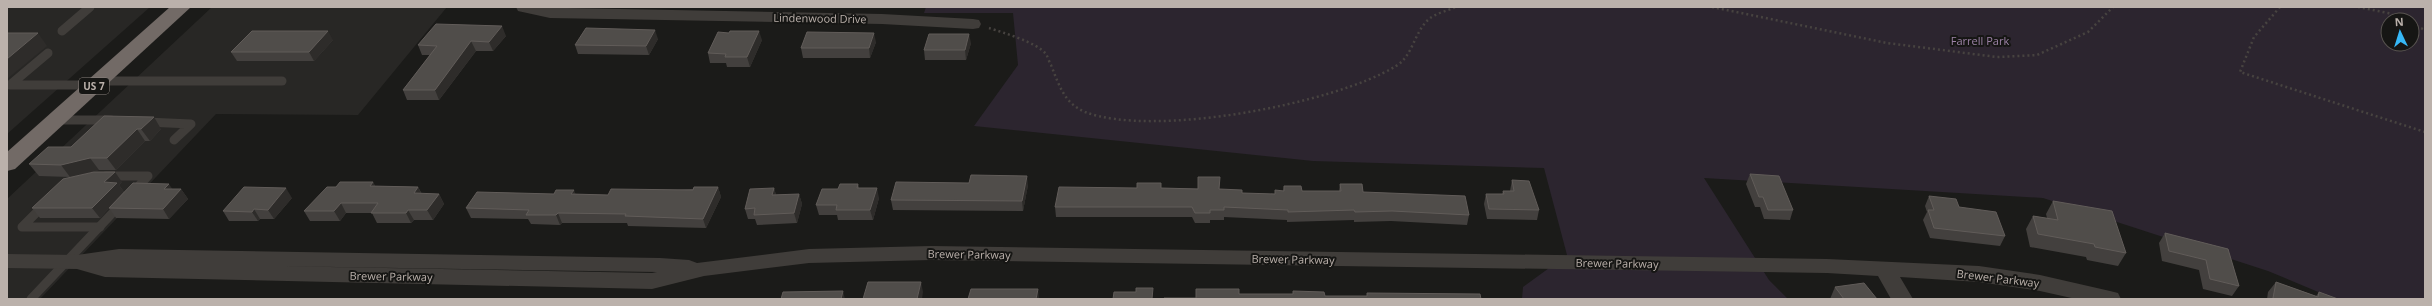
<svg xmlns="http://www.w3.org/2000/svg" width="2432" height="306" font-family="'Open Sans',sans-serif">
<rect width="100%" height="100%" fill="#1b1b19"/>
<g fill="#282725">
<polygon points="7,7 150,7 7,134"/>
<polygon points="212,7 447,7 358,115 216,114 40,299 7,299 7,199"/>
</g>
<path fill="#2c252f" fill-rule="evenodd" d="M926 7H2425V299H2335L2268 271 2043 198 1704 178 1769 280 1788 299H1522L1523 287 1567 255 1544 168 1313 161 974 126 1018 65 1013 13H924ZM2388 20H2412V44H2388Z"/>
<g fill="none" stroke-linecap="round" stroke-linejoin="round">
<g stroke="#474340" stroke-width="2.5" stroke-dasharray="2 3" stroke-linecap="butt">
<polyline points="1712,7 1887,43 1997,57 2037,55 2088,32 2113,7"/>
<polyline points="2280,7 2254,37 2240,72 2425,132"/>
<polyline points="2358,7 2388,13 2404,20"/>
<polyline points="2412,24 2425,30"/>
<path d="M989 28C1004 33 1036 42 1046 54 1048 57 1049 62 1051 65 1059 85 1064 103 1085 112 1153 138 1334 104 1396 66 1413 56 1414 32 1429 19 1436 13 1447 11 1456 7"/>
</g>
<g stroke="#403d3a" stroke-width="9">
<polyline points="62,31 90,7"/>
<polyline points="48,53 10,85 94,85"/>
<polyline points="99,81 282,81"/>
<polyline points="58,120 111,120"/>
<polyline points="146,122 191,124 174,140"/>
<polyline points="106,176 148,176 134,191"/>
<polyline points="44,205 22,227 100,227"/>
<polyline points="31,299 121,204"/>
</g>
<g fill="#403d3a" fill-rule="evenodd">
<polygon points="516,7 882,14 973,19 979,20 981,24 979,28 973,29 882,24 550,18 518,11"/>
<path d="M931 246 1827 259 1979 266 2040 275 2110 291 2118 293 2121 299H2076L2040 291 1979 282 1900 277 1913 299H1891L1878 276 1827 273 931 260 809 263 704 276 652 289 105 277 77 269 7 268V254L77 255 119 249 660 258 689 260 697 263 809 249ZM274 266 657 272 652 273Z"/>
</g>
<polygon fill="#726a66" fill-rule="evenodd" points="170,7 191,7 15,169 7,171 7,152"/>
</g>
<g fill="#43403e">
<polygon points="506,36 493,51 476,51 439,100 407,100 403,90 430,55 422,55 418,45"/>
<polygon points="658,39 649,55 578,54 575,45"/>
<polygon points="333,40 314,61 237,61 231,52"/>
<polygon points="762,40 750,67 727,67 726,63 710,63 708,53"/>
<polygon points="876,42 870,58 803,58 801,48"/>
<polygon points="971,43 966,60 925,60 924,50"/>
<polygon points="104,116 161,129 150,141 145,141 116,170 99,170 70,177 39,176 29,164 71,147"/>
<polygon points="1750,174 1793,210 1790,220 1764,219 1760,207 1755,207 1746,184"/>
<polygon points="1512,180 1539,210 1537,220 1487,219 1484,204 1486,194 1502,194 1503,191 1510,191"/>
<polygon points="122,182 119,185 124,192 172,189 181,189 188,199 169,219 116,218 109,208 100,218 40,218 32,208"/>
<polygon points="373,182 375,186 418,187 422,194 439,194 444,204 433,220 414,220 411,223 377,223 372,213 346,213 340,221 310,221 304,211 336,187"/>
<polygon points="858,184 859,188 879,198 873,220 838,220 837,215 819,215 816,205 838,189"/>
<polygon points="1340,184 1363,192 1469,215 1467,225 1391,221 1354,222 1354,220 1287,222 1287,220 1224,217 1224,220 1210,220 1210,223 1195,223 1192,217 1056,217 1055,207 1161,188 1220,189 1242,193 1275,194 1283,191 1284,186 1302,191 1339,191"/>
<polygon points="1028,185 1023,211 893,210 891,200"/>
<polygon points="718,187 721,197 706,228 628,226 627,223 562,223 560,225 531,224 528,219 471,218 466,208 575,194 608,195"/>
<polygon points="774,188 776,195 799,194 802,204 797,223 757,225 755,219 748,219 745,209"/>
<polygon points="1929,196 1959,207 2005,236 2000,246 1930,238 1923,220 1927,212 1925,206"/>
<polygon points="292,198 274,219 260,219 258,221 229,221 223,211"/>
<polygon points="2053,201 2126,253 2118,266 2087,260 2086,257 2030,247 2026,229 2033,216 2047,218 2046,214"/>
<polygon points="2165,233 2228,249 2239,286 2232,296 2203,289 2199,270 2162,261 2159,243"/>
<polygon points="2276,282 2316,296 2319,292 2338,299 2267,299 2268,292"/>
<polygon points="1835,287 1877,299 1830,299"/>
</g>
<g fill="#2e2c2a">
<polygon points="502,26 506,36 493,51 489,42"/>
<polygon points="655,30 658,39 649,55 646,46"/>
<polygon points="328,31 333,40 314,61 309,52"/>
<polygon points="759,31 762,40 750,67 747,57"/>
<polygon points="38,33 47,46 7,79 7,59"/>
<polygon points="874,33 876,42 870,58 869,48"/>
<polygon points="969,34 971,43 966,60 965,50"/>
<polygon points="471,41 476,51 439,100 435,90"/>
<polygon points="154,117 161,129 150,141 141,129"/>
<polygon points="137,129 145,141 116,170 107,158"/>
<polygon points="90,158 99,170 70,177 61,165"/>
<polygon points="115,172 122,182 119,185 124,192 100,218 92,208 104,182"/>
<polygon points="1027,176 1028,185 1023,211 1022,201"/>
<polygon points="373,182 378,192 370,186"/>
<polygon points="169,184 175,193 164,189"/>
<polygon points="418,187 423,197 414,193"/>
<polygon points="718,187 721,197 706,228 703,219"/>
<polygon points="286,188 292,198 274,219 268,210"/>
<polygon points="774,188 777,198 772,195"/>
<polygon points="877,188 879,198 873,220 870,210"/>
<polygon points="181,189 188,199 169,219 163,209"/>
<polygon points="574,190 578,200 571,194"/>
<polygon points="439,194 444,204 433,220 427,210"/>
<polygon points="799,194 802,204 797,223 794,213"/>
<polygon points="341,203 346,213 340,221 334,211"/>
<polygon points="254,209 260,219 258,221 252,212"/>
<polygon points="408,210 414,220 411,223 406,213"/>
<polygon points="558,213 562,223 560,225 556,215"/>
<polygon points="921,282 923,292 922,299 917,299"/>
<polygon points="1038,289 1039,299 1036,299"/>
<polygon points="843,291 845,299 841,299"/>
</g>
<g fill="#504d4a" stroke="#615c59">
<polygon points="436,24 502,26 489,42 471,41 435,90 403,90 437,46 418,45"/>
<polygon points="586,28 655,30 646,46 575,45"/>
<polygon points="252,31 328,31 309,52 231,52"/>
<polygon points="730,31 759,31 747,57 725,57 726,54 708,53 718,32 729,33"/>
<polygon points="807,32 874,33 869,48 801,48"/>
<polygon points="7,33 38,33 7,59"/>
<polygon points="929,34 969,34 965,50 924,50"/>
<polygon points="104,116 154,117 141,129 137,129 107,158 90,158 61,165 29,164 48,147 71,147"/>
<polygon points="94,172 115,172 104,182 117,183 92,208 32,208 63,179"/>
<polygon points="1750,174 1779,176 1793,210 1768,210 1763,197 1759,197"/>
<polygon points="971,175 1027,176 1022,201 891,200 896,182 969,183"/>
<polygon points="1198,177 1220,177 1219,189 1242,190 1242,193 1275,194 1275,190 1284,191 1284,186 1301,186 1302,191 1341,191 1340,184 1362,184 1363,192 1465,196 1469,215 1392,211 1355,212 1354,210 1288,212 1288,210 1224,207 1224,210 1210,210 1210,213 1195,213 1192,207 1055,207 1059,187 1137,188 1137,183 1161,183 1161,188 1198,189"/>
<polygon points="1512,180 1529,181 1539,210 1489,209 1486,194 1504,194 1503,191 1514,191"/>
<polygon points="340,182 373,182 370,186 418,187 414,193 439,194 427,210 408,210 406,213 371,213 378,203 341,203 334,211 304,211 327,187 336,187"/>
<polygon points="133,183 169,184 164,189 181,189 163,209 109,208"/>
<polygon points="840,184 858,184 857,188 877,188 870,210 836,210 837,205 816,205 822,189 838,189"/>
<polygon points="244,187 286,188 268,210 254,209 252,212 223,211"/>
<polygon points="694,187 718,187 703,219 625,216 626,214 558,213 556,215 526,215 529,210 466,208 477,192 554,194 556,190 574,190 571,194 608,195 611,189 693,190"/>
<polygon points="774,188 772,195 799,194 794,213 754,215 755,208 745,209 750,189"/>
<polygon points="1929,196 1956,199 1959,207 1996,212 2005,236 1934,228 1928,210 1934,210"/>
<polygon points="2053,201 2112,211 2126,253 2095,247 2094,244 2038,234 2033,216 2058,220"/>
<polygon points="2165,233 2228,249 2239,286 2210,279 2206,260 2169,251"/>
<polygon points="868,282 921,282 917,299 863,299"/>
<polygon points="2276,282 2318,297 2319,292 2338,299 2276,299 2273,298"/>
<polygon points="1864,283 1877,299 1844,299 1835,287"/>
<polygon points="1136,288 1153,288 1152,299 1113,299 1114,292 1136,292"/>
<polygon points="971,289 1038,289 1036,299 968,299"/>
<polygon points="1196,289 1239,289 1239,294 1293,294 1293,291 1324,292 1325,296 1367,296 1367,293 1480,294 1481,299 1164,299 1164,298 1196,298"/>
<polygon points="843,291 841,299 781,299 783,292"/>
</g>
<g text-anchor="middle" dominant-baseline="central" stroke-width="4" stroke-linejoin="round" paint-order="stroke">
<rect fill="#161614" stroke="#8a827e" stroke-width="1" x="79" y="78" width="30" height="16" rx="3"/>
<g font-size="10" font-weight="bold" fill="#bbb1ab">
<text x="94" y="86">US 7</text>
</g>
<g font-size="11" fill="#bbb1ab" stroke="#161614">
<text transform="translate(820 18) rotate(1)">Lindenwood Drive</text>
<text transform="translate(969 254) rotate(1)">Brewer Parkway</text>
<text transform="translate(1293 259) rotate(1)">Brewer Parkway</text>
<text transform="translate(1617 263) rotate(1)">Brewer Parkway</text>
<text transform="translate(391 276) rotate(1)">Brewer Parkway</text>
<text transform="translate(1998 278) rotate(7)">Brewer Parkway</text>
</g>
<g font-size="11" fill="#9c82a6" stroke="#161614">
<text x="1980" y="40">Farrell Park</text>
</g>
</g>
<rect width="2432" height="306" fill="none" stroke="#bbb1ab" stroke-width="16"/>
<g transform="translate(2400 32) rotate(356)"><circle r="19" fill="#161614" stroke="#585450"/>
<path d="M0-3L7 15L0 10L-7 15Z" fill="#36b8f6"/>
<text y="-6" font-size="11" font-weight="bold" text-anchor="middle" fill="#bbb1ab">N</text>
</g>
</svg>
